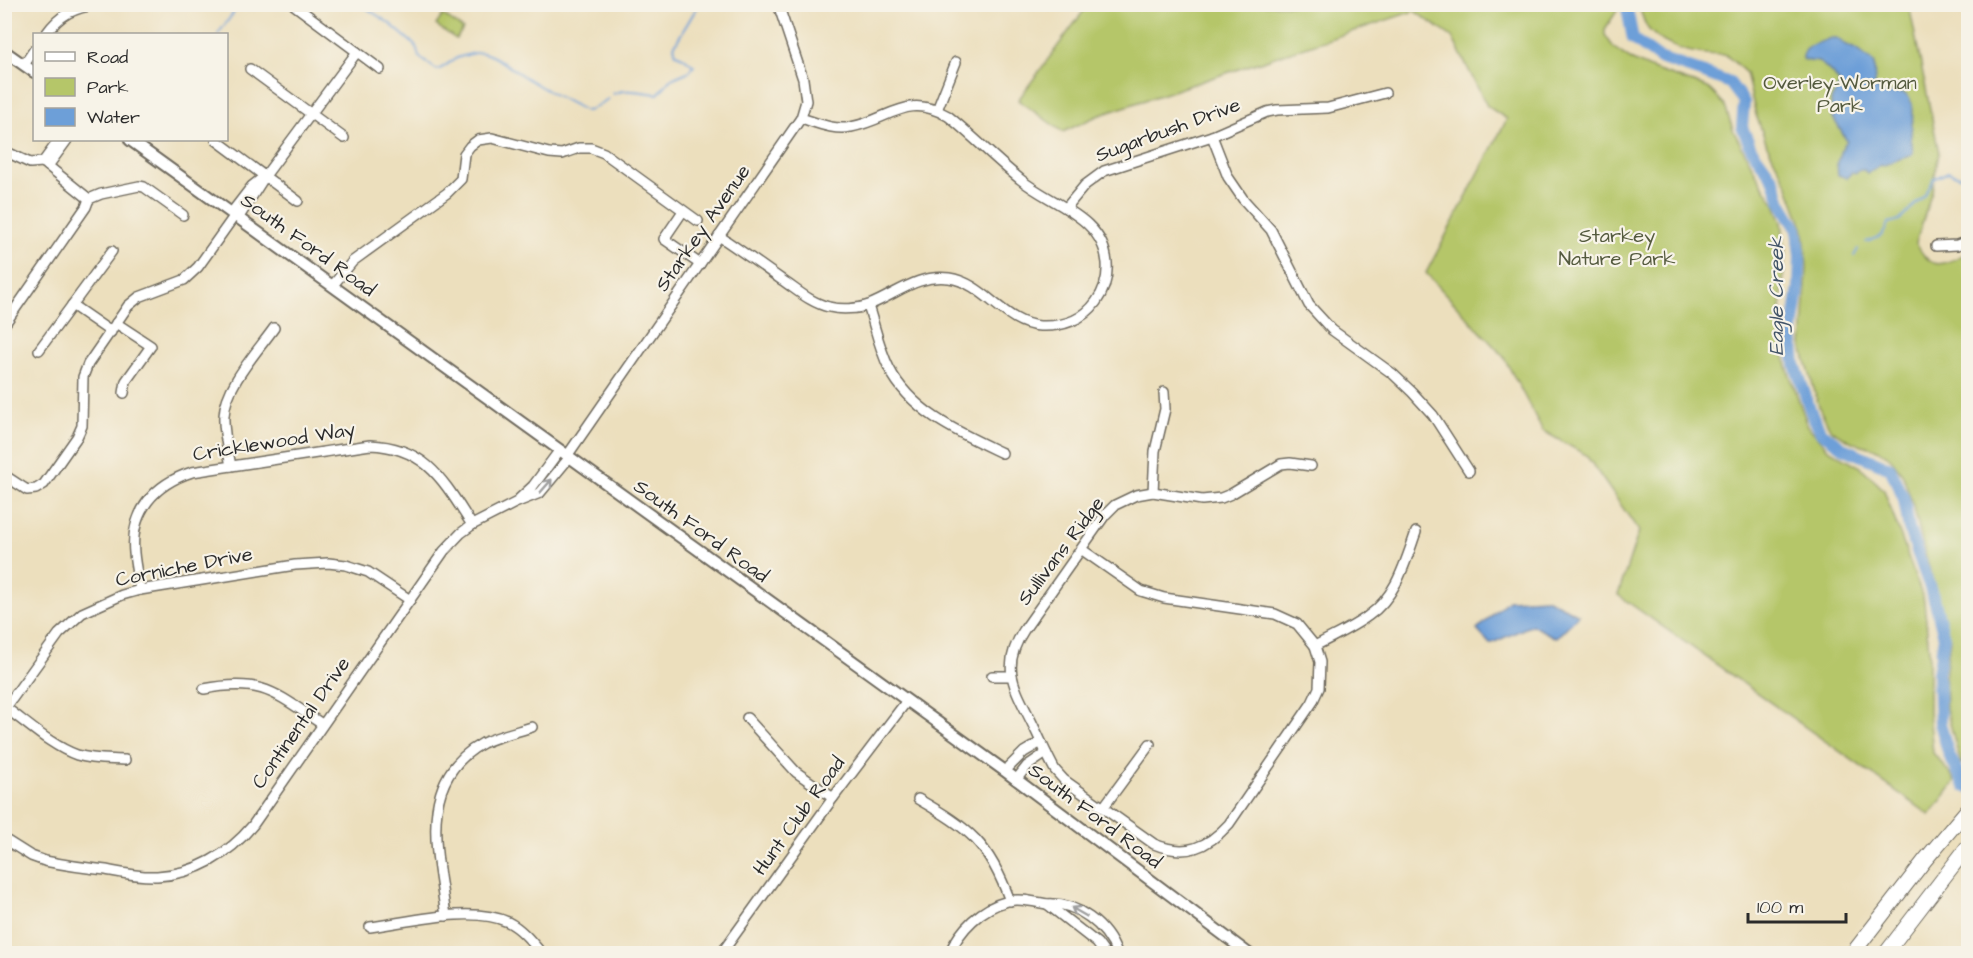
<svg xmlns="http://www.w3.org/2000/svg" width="1973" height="958" font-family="'Architects Daughter',sans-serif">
<rect width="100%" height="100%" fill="#f7f3e8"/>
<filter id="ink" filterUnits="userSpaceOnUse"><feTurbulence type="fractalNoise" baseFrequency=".0167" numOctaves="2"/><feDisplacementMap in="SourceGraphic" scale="12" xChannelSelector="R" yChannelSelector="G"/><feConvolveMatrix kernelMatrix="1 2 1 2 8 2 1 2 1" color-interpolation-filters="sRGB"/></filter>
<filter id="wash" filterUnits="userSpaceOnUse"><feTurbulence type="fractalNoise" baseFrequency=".008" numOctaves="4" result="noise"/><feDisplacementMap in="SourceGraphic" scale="24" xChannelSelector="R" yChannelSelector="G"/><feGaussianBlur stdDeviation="1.35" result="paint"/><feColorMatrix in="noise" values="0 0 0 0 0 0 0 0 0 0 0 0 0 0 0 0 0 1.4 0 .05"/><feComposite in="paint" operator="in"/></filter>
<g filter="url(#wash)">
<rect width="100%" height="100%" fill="#ecdfbd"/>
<g fill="#b5c669" stroke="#70784a" stroke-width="1.5">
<polygon points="1088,5 1615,5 1617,11 1605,29 1605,35 1614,48 1630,59 1655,70 1708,88 1724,104 1734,132 1762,184 1775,204 1782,222 1785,251 1780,327 1787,367 1808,426 1828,449 1861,467 1884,490 1924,601 1929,651 1929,713 1933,753 1950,773 1955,782 1930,815 1618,595 1639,531 1586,455 1543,431 1503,356 1426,273 1507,119 1487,106 1452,37 1414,11 1097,116 1063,132 1018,100"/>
<path d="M1639 5H1909L1939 153 1932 191 1916 243C1932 273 1942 265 1968 253V761L1961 764 1946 709 1945 678 1950 639 1924 550 1915 512 1903 475 1888 455 1873 448 1854 443 1831 430 1820 410 1802 347 1807 267 1804 230 1787 184 1767 145 1756 115 1746 73 1726 55C1700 55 1669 51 1650 31 1644 25 1641 13 1639 5Z"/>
<polygon points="443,15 463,29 456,39 436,25"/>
</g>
<g fill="#6d9fd8" stroke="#4c6582" stroke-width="1.5">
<path d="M1831 38H1837L1843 43 1859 51 1874 63 1875 86 1881 93C1889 95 1897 90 1905 94 1918 103 1911 123 1911 136 1911 142 1914 148 1912 155 1902 159 1893 160 1883 166L1881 165 1867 173 1864 170H1860L1855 174 1852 172 1847 178 1838 175 1837 165 1843 146 1847 141 1832 116 1831 100 1840 84C1838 79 1824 64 1818 62 1812 60 1811 63 1803 59 1802 45 1820 43 1831 38Z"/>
<polygon points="1546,598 1579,615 1556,638 1532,625 1490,644 1477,630 1508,600"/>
</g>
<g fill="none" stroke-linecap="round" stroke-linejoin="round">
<g stroke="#6d9fd8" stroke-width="2">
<path d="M360 4 389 23 416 46 419 57 437 70C446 67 450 61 457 58 459 57 471 54 475 53 490 49 515 72 528 79 547 91 566 101 586 111L590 110 608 99"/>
<polyline points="218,34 240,4"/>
<path d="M613 94C627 87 643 93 658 94L671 79 690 71 694 66 683 57 676 54 674 46 699 4"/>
<path d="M1866 242C1880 237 1883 238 1888 223L1900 220 1925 195 1934 179 1948 172 1963 177 1968 174"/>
<polyline points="1854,256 1858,249"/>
</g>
<polyline stroke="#6d9fd8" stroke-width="12" points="1626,4 1633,39 1659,58 1704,73 1730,83 1744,102 1742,127 1751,148 1774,180 1781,202 1797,229 1800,256 1799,287 1792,337 1795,364 1812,415 1821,432 1845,449 1890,468 1904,499 1909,529 1935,602 1944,637 1938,674 1940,723 1949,755 1965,786 1968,788"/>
</g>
</g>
<g filter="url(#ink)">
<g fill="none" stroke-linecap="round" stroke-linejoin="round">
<g stroke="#6f6a5e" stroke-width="12">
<g id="minor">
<polyline points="294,5 380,69"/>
<path d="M46 34C60 14 74 8 98 4"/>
<polyline points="24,65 34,50"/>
<polyline points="250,69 344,138"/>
<polyline points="937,110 956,62"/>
<polyline points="1212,136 1228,177 1243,199 1271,230 1309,305 1332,330 1393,374 1412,392 1433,415 1469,471"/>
<polyline points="216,140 298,201"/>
<polyline points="4,154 11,154 30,163 43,162"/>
<polyline points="43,162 89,199"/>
<polyline points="43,162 59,140"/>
<polyline points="48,166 67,140"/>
<polyline points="89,199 101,194 139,186 144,187 183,215"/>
<polyline points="1066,208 1085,185 1104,171 1212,136 1267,112 1277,110 1328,108 1385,93"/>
<polyline points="683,211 664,239 700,264"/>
<polyline points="232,212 252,186 261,179"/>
<polyline points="239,217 265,176 357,52"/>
<path d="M719 236C740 250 761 265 782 280 797 290 811 303 829 307 841 310 858 309 869 305 897 294 917 274 949 278 985 283 1004 324 1040 326 1062 327 1083 320 1096 302 1104 291 1108 277 1107 263 1103 216 1051 205 1020 179 995 159 973 136 948 116 906 92 890 120 851 127 835 131 817 123 801 118"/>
<polyline points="1936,246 1957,245 1968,241"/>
<polyline points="333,285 353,261 447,193 461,179 464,154 470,146 478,140 492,138 549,153 562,154 579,148 591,148 604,153 698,221"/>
<polyline points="72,305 111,332"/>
<path d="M868 306C875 326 879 348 889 368 911 412 960 433 1002 453"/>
<polyline points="116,323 151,346 126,381 124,393"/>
<polyline points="4,325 86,207 89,199"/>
<polyline points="39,350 112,251"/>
<polyline points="567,456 801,118 806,101 803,79 778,4"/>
<path d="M231 466C228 450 223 432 224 416 225 386 257 352 274 328"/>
<polyline points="4,475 27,490 36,489 44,484 77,437 82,426 83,377 88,364 128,306 139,297 184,280 198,267 235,215"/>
<polyline points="1153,492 1155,451 1165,409 1164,392"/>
<polyline points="519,499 533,486 559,451"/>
<path d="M1081 549 1141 591 1164 598 1275 614 1297 624 1315 646 1320 662 1319 688 1312 703 1229 824C1207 848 1186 857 1154 844L1064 780 1055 770C1047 756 1041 741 1034 727 1017 691 998 669 1024 630L1105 515 1115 505 1136 495 1153 492 1202 500 1221 498 1231 494 1281 464 1290 463 1311 466"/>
<path d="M140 590C138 578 135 565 134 553 130 511 155 484 192 472L370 445C427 447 444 482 472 525"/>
<path d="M1315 646C1333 636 1352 628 1368 616 1396 597 1405 563 1416 532"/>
<polyline points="992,676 1012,676"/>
<path d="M204 689C263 678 275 693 322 724"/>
<path d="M6 708C27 723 53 747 77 755 93 760 109 759 125 760"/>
<polyline points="4,710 59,634 82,613 122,595 140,590 295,565 328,563 346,565 368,572 410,600"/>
<polyline points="747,718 796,772 833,798"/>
<polyline points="1005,771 1024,752 1041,742"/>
<polyline points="1016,780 1027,766 1046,753"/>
<path d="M918 799C970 829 989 843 1010 901"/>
<polyline points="1103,808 1150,744"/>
<path d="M4 839 31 856 45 861C65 865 86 868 106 870 122 873 140 877 157 876 196 874 229 854 253 825L444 551 461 533 472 525 515 503 540 493 569 458"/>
<path d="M446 916C438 855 415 780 483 743 498 736 516 732 532 727"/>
<path d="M370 927C409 922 472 905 508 922 522 929 532 942 542 954"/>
<polyline points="721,954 833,798 906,702"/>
<path d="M949 954C960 929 981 908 1008 901 1020 898 1035 902 1047 904"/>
<path d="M1105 954 1097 943 1047 904C1077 902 1107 925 1117 954"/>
</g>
</g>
<g stroke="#6f6a5e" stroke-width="14">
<g id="major">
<polyline points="4,51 34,72"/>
<polyline points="130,140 1005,771 1249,954"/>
</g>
</g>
<g stroke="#6f6a5e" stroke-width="16">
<g id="highway">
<polyline points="1852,954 1925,860 1968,809"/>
<polyline points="1885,954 1968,846"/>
</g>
</g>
<use href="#minor" stroke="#fff" stroke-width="9"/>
<use href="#major" stroke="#fff" stroke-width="10"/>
<use href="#highway" stroke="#fff" stroke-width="14"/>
</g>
<defs><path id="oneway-shaft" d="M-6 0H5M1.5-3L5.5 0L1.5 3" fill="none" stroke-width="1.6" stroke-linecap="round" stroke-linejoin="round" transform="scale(1.5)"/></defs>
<g stroke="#a0a0a0">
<use href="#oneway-shaft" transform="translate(546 486) rotate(-49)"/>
<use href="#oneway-shaft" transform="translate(1079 912) rotate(-150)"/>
</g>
</g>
<g text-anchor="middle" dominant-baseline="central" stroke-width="4.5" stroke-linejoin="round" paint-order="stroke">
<g font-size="20" fill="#545a3e" stroke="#f7f3e8">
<text x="1840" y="83">Overley-Worman<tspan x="1840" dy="23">Park</tspan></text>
<text x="1617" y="236">Starkey<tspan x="1617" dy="23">Nature Park</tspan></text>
</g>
<g font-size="20" fill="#2b2b2b" stroke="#f7f3e8">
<text transform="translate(1168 130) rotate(-20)">Sugarbush Drive</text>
<text transform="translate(703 228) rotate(-55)">Starkey Avenue</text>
<text transform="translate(308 245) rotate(36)">South Ford Road</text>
<text transform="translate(274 442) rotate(-9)">Cricklewood Way</text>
<text transform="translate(701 531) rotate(36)">South Ford Road</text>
<text transform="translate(1061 551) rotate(-53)">Sullivans Ridge</text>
<text transform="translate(184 567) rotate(-11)">Corniche Drive</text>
<text transform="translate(301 723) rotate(-55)">Continental Drive</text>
<text transform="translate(799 816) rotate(-54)">Hunt Club Road</text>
<text transform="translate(1095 816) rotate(37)">South Ford Road</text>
</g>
<g font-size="21" font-style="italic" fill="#425468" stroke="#f7f3e8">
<text transform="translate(1776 296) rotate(-90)">Eagle Creek</text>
</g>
</g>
<rect width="1973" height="958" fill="none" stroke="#f7f3e8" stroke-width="24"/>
<rect x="33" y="33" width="195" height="108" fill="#f7f3e8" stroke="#a5a39c" stroke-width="1.5"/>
<rect x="45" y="52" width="30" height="9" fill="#ffffff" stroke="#a5a39c" stroke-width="1.5"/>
<text x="87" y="63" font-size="18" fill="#2b2b2b">Road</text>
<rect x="45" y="78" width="30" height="18" fill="#b5c669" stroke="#a5a39c" stroke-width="1.5"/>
<text x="87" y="93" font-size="18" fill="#2b2b2b">Park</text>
<rect x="45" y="108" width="30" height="18" fill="#6d9fd8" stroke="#a5a39c" stroke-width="1.5"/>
<text x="87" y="123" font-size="18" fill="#2b2b2b">Water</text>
<path d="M1748 913v9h98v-9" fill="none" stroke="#2b2b2b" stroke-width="3"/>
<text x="1757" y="913" font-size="18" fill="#2b2b2b" stroke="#f7f3e8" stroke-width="4.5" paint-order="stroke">100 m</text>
</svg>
